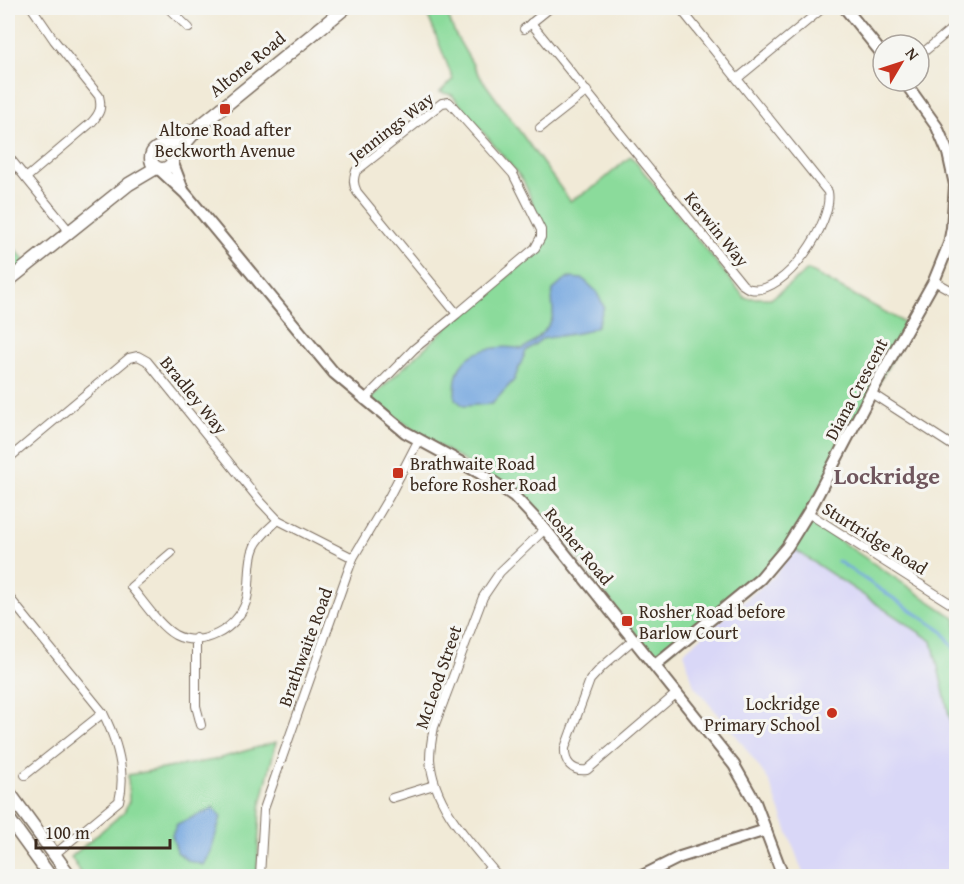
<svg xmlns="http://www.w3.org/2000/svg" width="964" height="884" font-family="'Gentium Book Plus',serif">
<rect width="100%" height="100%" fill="#f6f6f2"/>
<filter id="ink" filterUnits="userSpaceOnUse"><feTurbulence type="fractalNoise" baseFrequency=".0167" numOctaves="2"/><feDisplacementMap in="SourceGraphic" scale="12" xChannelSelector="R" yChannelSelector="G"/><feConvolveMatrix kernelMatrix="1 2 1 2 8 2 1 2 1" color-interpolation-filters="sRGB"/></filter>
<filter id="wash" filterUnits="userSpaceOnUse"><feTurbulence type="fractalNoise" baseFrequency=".008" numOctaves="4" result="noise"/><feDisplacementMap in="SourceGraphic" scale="24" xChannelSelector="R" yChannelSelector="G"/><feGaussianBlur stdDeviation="1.35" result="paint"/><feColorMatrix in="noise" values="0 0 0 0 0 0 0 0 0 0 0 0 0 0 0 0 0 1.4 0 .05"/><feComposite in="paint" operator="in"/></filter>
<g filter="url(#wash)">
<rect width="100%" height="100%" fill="#f1ead7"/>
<polygon fill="#d9d7f7" points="794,549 932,641 956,745 956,876 804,876 769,781 739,739 694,686 684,652 774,576"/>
<g fill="#8bdb9b" stroke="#63825c" stroke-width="1.5">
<polygon points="425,8 445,8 455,34 479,75 570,201 596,186 631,156 745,298 772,298 808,270 911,326 780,557 658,663 557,531 517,493 426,438 370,399 458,317 541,249 547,237 523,180 452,95 440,92 453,79"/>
<polygon points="8,240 28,265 8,281"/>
<polygon points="812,522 956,619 956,745 932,641 794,549"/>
<polygon points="276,742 260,808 257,876 83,876 71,857 124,812 129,801 128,775 214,760"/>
</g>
<g fill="#73a6df" stroke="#57687e" stroke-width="1.5">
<path d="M567 278 583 279 596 291 604 307 597 326 584 332 542 339 526 351 514 380 492 404 464 406 455 399C455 389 455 375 461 366 473 347 503 345 523 349 534 341 552 328 553 313 553 305 551 298 553 290Z"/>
<polygon points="214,808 221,817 211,851 204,865 189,861 177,852 172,835 177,824"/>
</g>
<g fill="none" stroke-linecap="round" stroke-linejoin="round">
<polyline stroke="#73a6df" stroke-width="3" points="838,561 942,631 956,651"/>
</g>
</g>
<g filter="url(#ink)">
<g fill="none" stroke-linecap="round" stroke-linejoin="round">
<g stroke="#7b6d5f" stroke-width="10">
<g id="street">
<polyline points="168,8 189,28"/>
<path d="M531 23 743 285C745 286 748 289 751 289 784 296 834 222 828 192L680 8"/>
<polyline points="524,29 550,8"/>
<polyline points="919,56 956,25"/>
<polyline points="738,78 823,8"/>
<polyline points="540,128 587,91"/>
<polyline points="8,156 70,232"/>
<path d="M26 178 92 122C100 113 102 108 99 96L54 40 32 8"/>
<polyline points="934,281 956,293"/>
<polyline points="871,393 956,448"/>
<path d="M364 400 414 349 457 314 357 192C353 184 353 179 356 171L442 103 449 102 513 174 541 230V237L535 248 457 314"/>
<polyline points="8,459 129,358 138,356 147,361 261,502 278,520 353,558"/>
<polyline points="808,513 956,607"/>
<path d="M171 553 131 587C143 601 159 626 175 635 202 649 237 629 246 602 252 585 247 564 254 548 258 537 270 528 278 520"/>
<path d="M8 596 103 713C116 739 127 771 119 801L55 854"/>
<polyline points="196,638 196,706 201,725"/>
<path d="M634 639 602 667 590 680 565 748C564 762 572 772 587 770L677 693"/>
<polyline points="25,775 103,713"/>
<polyline points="392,798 434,785"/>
<polyline points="260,876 264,809 347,574 353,558 389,497 418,441"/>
<polyline points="480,876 491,868"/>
<path d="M498 876C470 842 433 805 430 759 430 748 432 737 434 727L483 597 500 572 545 529"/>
</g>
</g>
<g stroke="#7b6d5f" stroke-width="14">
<g id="secondary">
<polyline points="845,8 883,55"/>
<polyline points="172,161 183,190"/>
<polyline points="159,169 185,193 334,373 405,432 480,473 514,496 545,529 734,765 755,802 783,876"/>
<polyline points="655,665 760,579 787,547 808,513 871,393 934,281 949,244 952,228 955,185 948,153 937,127 904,81"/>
<polyline points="642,876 680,857 766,830"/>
</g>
</g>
<g stroke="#7b6d5f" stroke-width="15">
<g id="primary">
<polyline points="162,146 193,130"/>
<circle cx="162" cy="158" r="11"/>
<polyline points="173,157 200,126 345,8"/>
<polyline points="8,281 129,184 156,168"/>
<polyline points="8,791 70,876"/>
<polyline points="8,818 50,876"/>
</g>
</g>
<use href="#street" stroke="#fff" stroke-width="8"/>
<use href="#secondary" stroke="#fff" stroke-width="10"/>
<use href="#primary" stroke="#fff" stroke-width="12"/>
</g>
</g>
<g fill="#c8321e" stroke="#f6f6f2" stroke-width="2">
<rect x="219" y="103" width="12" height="12" rx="3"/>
<rect x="392" y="467" width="12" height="12" rx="3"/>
<rect x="621" y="615" width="12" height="12" rx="3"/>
<circle cx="832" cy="713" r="6"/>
</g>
<g text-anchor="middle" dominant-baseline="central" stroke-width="6" stroke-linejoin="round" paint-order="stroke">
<g font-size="18" fill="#3b2a1e" stroke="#f6f6f2">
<text transform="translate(247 64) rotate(-39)">Altone Road</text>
<text transform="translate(391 127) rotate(-38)">Jennings Way</text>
<text transform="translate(717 229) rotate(51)">Kerwin Way</text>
<text transform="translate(856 389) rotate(-62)">Diana Crescent</text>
<text transform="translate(194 395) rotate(51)">Bradley Way</text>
<text transform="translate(875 538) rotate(32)">Sturtridge Road</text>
<text transform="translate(579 546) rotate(50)">Rosher Road</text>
<text transform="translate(305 647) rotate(-70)">Brathwaite Road</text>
<text transform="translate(438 677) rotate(-71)">McLeod Street</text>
</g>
<g font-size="18" fill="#3b2a1e" stroke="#f6f6f2" text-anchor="start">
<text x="225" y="129" text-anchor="middle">Altone Road after<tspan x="225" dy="21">Beckworth Avenue</tspan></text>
<text x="410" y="463">Brathwaite Road<tspan x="410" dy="21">before Rosher Road</tspan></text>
<text x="639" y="611">Rosher Road before<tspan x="639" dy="21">Barlow Court</tspan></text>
<text x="820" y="703" text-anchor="end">Lockridge<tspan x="820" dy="21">Primary School</tspan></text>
</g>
<g font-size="24" font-weight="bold" fill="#6f565d" stroke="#f6f6f2">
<text x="887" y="475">Lockridge</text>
</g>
</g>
<rect width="964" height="884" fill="none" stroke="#f6f6f2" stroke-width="30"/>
<g transform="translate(901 63) rotate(51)"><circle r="28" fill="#f6f6f2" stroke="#aba49d" stroke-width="1.5"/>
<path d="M0-4.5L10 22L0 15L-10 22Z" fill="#c8321e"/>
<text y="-9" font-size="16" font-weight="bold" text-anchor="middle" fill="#3b2a1e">N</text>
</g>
<path d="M36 839v9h134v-9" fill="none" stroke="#3b2a1e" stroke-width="3"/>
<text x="45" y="839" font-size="18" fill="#3b2a1e" stroke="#f6f6f2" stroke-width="4.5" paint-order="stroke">100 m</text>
</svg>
